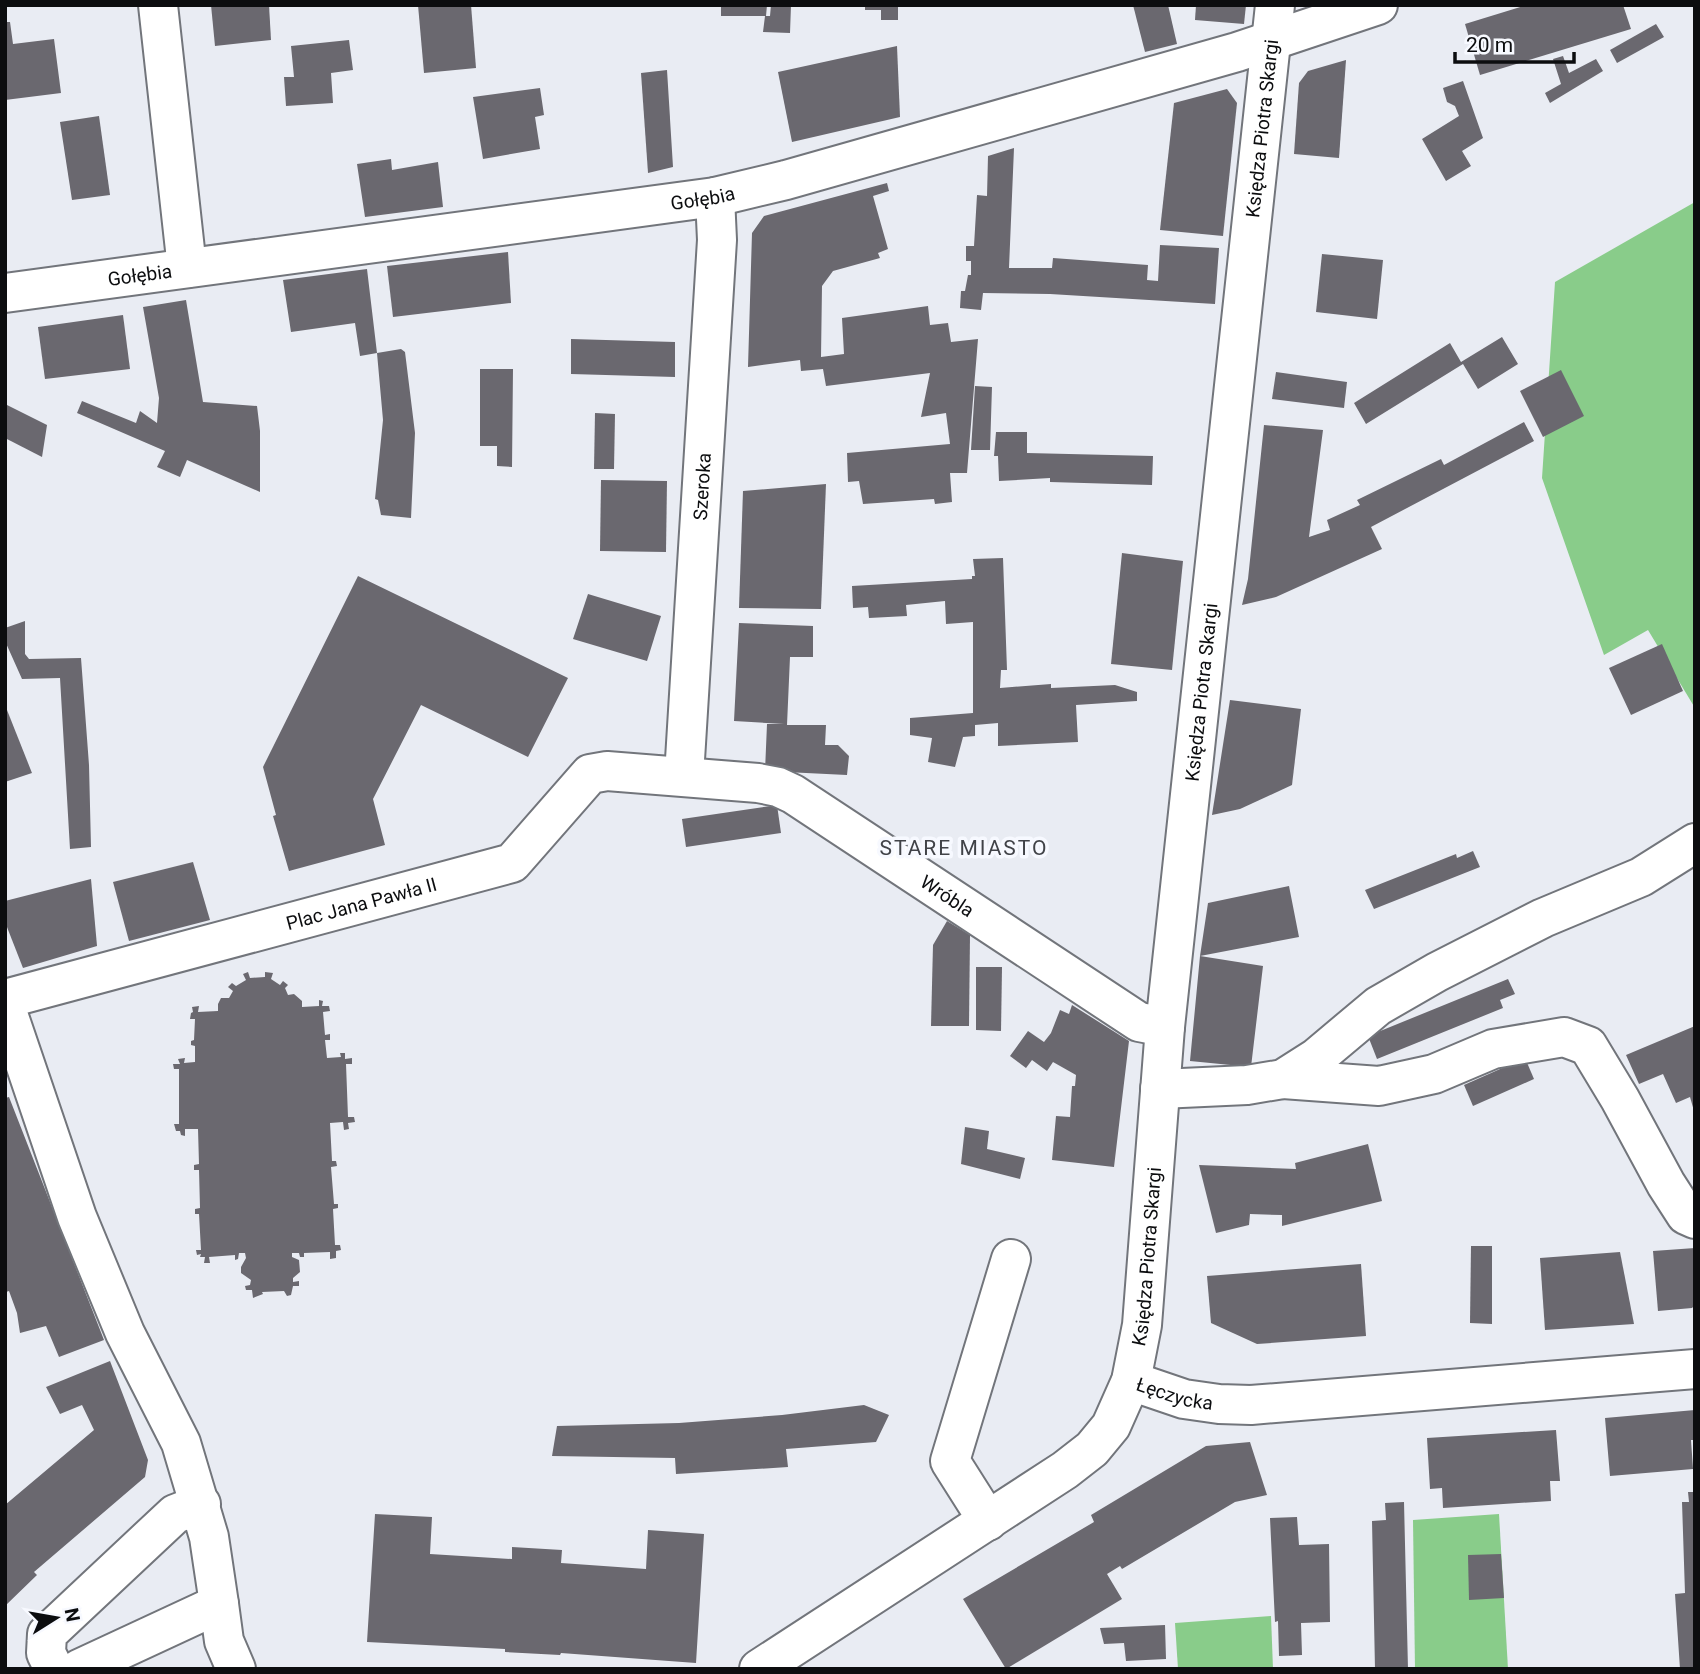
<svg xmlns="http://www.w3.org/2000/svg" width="1700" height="1674" font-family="Roboto,sans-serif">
<rect width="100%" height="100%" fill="#e9ecf3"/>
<g fill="#89cc8a">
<polygon points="1695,202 1695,708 1648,630 1604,655 1542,478 1555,282"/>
<polygon points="1499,1514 1508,1669 1415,1669 1413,1520"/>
<polygon points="1271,1616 1273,1669 1178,1669 1175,1623"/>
</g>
<g fill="#6a686f">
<polygon points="211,5 269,5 271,40 215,46"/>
<polygon points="418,5 471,5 476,68 424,73"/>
<polygon points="721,5 767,5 766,16 770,16 771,5 791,5 790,33 763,32 765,16 721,16"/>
<polygon points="865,5 898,5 898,20 881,20 881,10 865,10"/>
<polygon points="1133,5 1168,5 1177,44 1145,52"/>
<polygon points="1196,5 1246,5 1244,24 1195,20"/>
<polygon points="1527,5 1623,5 1631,29 1480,75 1465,24"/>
<polygon points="5,22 10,22 13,44 54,39 61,93 5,100"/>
<polygon points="1656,24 1664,37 1617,63 1610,50"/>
<polygon points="349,40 353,70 331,73 333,103 286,106 284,77 294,77 291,46"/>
<polygon points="897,46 900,117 792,142 778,72"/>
<polygon points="1563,56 1569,73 1596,59 1603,71 1550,103 1545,93 1561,84 1553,59"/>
<polygon points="1346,60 1339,158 1294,154 1299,83 1308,71"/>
<polygon points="667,70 673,167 648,173 641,73"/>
<polygon points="1463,81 1483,138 1462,151 1471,166 1446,181 1422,139 1459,116 1455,106 1447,102 1443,88"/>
<polygon points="540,88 544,115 535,117 540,149 483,159 473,97"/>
<polygon points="1227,89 1237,103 1223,236 1160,230 1174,103"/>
<polygon points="99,116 110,195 72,200 60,122"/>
<polygon points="1014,148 1009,268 1052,268 1053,258 1148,265 1147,280 1158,281 1160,245 1219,248 1215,304 1050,294 983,293 981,310 960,308 961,291 965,291 968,275 971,275 971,261 966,261 966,246 974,246 977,195 987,196 988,156"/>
<polygon points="391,159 392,170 438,162 443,207 365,217 357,164"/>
<polygon points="887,183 889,191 873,196 888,249 878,253 880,258 833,271 822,286 821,357 844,354 842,318 928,306 930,325 948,323 951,342 978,339 967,473 950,473 952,502 935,504 934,499 863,504 859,481 848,482 847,453 950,444 946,413 921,417 930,373 826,386 823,369 801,371 800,360 748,367 752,233 764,216"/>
<polygon points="508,252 511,303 393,317 387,266"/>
<polygon points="1322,254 1383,260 1377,319 1316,312"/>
<polygon points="367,269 377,353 401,349 405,352 415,433 411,518 381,515 378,500 375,499 383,420 377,353 360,356 355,323 291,332 283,280"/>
<polygon points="186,300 203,402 257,406 260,431 260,492 187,460 180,477 157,467 165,451 77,413 82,401 136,423 140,411 157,423 159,398 143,307"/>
<polygon points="123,315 130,369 45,379 38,327"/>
<polygon points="1502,337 1518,364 1478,389 1463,364 1366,424 1354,403 1450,343 1461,362"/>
<polygon points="571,339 675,342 675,377 571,374"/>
<polygon points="480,369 513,369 512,467 497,466 497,446 480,446"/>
<polygon points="1561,370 1584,416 1543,437 1520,391"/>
<polygon points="1276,372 1347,382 1344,408 1272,399"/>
<polygon points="975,386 992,387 990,450 971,450"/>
<polygon points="5,404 47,425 42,457 5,438"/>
<polygon points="595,413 615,414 614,469 594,469"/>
<polygon points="1524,422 1534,441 1371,527 1382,549 1276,597 1242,605 1248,579 1264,425 1323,430 1309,537 1330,530 1327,520 1360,505 1357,500 1441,459 1444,465"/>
<polygon points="996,432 1027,432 1027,453 1153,456 1152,485 1050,482 1050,478 999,481 998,456 994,456"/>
<polygon points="601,480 667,481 666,552 600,551"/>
<polygon points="826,484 821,609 739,608 743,491"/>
<polygon points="1122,553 1183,561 1172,670 1111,664"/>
<polygon points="1003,558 1007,670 1001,670 1000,688 1051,684 1051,688 1115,685 1137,692 1137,701 1076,705 1078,742 998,746 998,723 975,725 975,736 963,737 955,767 928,762 932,738 910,735 910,718 973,713 973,622 946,624 945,601 906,605 907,616 869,618 868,607 853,608 852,586 972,579 972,576 975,576 973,559"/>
<polygon points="358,576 568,678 528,757 421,705 373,799 385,845 289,871 273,816 276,815 263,767"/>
<polygon points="588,594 661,616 647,661 573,639"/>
<polygon points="25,621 25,654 29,659 81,658 89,765 91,847 70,849 60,678 22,679 5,641 5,628"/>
<polygon points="739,623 813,626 813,657 790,657 787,725 826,725 825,745 838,745 849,756 847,775 765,771 767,724 784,724 734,721"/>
<polygon points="1662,644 1683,691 1631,715 1609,668"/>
<polygon points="1230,700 1301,709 1292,785 1240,809 1212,815"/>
<polygon points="5,705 32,773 5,782"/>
<polygon points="777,805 781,833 686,847 682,819"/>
<polygon points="1473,851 1480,867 1374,909 1365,890 1456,854 1457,858"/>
<polygon points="193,862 210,920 129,941 113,882"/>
<polygon points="91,879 97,946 23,968 5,922 5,901"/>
<polygon points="1289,886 1299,937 1200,956 1263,966 1251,1067 1190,1061 1200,956 1208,903"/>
<polygon points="947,921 970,935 969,1026 931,1026 933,945"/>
<polygon points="976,967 1002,967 1001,1031 976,1030"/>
<polygon points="248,972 250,978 265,977 265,972 273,973 271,979 280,985 283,981 288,985 285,988 288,995 294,994 302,1001 302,1007 319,1006 319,1000 323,1001 322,1006 329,1006 330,1011 323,1012 325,1035 330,1034 330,1040 325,1040 327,1058 341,1057 340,1053 345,1053 345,1059 352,1058 352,1064 346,1064 348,1117 354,1117 355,1122 348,1123 349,1129 344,1130 343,1122 330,1123 332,1161 336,1161 337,1166 331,1167 334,1204 338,1204 338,1208 333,1209 335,1245 340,1245 341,1250 336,1251 336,1258 330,1259 330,1252 304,1253 304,1257 300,1257 299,1253 292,1253 292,1257 299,1260 300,1272 293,1278 293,1282 299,1281 299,1286 293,1286 291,1295 287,1296 284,1291 262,1292 263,1294 253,1298 252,1290 246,1290 245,1286 250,1285 251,1280 241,1273 241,1267 246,1258 245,1253 239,1253 238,1259 235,1260 235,1255 209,1257 210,1263 204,1263 205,1257 200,1257 201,1254 197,1255 196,1250 201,1250 199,1214 195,1214 195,1209 200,1208 199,1170 194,1170 194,1165 199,1164 198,1129 185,1129 185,1136 181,1135 180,1131 176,1131 174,1124 179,1124 179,1069 174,1069 173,1064 180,1064 178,1059 185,1058 184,1063 195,1062 195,1046 191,1045 191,1041 194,1040 195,1019 190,1019 191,1013 193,1012 192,1007 199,1006 198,1012 218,1011 218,1004 221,998 229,998 233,991 228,987 232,983 236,986 246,980 243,974"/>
<polygon points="1508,979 1515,994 1500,1000 1503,1008 1377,1059 1368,1036"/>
<polygon points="1072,1005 1129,1041 1114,1167 1052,1160 1056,1116 1070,1117 1072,1086 1075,1086 1076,1075 1053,1062 1047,1071 1032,1060 1026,1068 1010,1056 1028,1031 1044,1042 1051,1033 1060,1010 1069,1014"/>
<polygon points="1695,1026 1695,1111 1694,1111 1690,1097 1676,1103 1663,1074 1639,1084 1626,1055"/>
<polygon points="1525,1058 1534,1079 1473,1106 1464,1085"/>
<polygon points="9,1097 104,1340 59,1357 46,1326 20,1333 17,1313 9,1291 6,1292 5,1289 5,1098"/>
<polygon points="965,1127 989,1131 987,1149 1025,1158 1020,1179 961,1164"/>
<polygon points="1368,1144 1382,1201 1282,1226 1282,1215 1250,1214 1249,1225 1216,1233 1199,1165 1296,1169 1295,1163"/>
<polygon points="1471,1246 1492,1246 1492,1324 1470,1323"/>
<polygon points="1695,1248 1695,1305 1692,1308 1658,1311 1653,1251"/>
<polygon points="1620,1252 1634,1324 1545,1330 1540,1258"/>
<polygon points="1361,1264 1366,1336 1257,1344 1211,1323 1207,1276"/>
<polygon points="110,1361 148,1460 145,1477 34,1572 37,1575 5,1606 5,1505 94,1430 82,1405 60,1414 46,1387"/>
<polygon points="864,1405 889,1415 876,1442 786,1449 788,1467 676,1474 675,1458 552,1456 557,1426 679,1423 782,1415"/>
<polygon points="1695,1410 1695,1440 1691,1440 1693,1469 1610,1476 1605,1418"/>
<polygon points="1556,1430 1560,1481 1550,1481 1551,1501 1443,1508 1442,1488 1430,1489 1427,1438"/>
<polygon points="1250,1442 1267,1495 1235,1502 1122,1569 1120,1566 1107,1574 1122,1599 1006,1669 963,1599 1094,1522 1091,1515 1206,1446"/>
<polygon points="1688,1492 1695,1492 1695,1669 1680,1669 1675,1594 1685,1593 1682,1502 1689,1502"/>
<polygon points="1404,1502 1408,1669 1375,1669 1372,1521 1386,1520 1385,1503"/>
<polygon points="375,1514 432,1517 430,1554 512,1559 512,1547 562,1550 561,1563 646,1569 648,1530 704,1534 696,1663 561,1653 560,1655 505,1652 505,1649 367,1642"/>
<polygon points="1297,1517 1299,1545 1329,1544 1330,1622 1301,1623 1302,1655 1279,1656 1278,1621 1275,1622 1270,1518"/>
<polygon points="1501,1554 1504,1598 1469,1600 1468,1555"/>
<polygon points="1165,1625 1166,1659 1126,1661 1124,1643 1104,1644 1100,1628"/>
</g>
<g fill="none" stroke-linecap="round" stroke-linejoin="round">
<g stroke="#72757b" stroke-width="42">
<g id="minor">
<polyline points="158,5 187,268"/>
<path id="s1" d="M5 293 715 197 786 180 1237 52 1378 5"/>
<path id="s2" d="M684 776 717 240 715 197"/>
<path id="s3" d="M5 999 512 863 590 774 607 771 758 783 778 787 793 794 1139 1022 1165 1027"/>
<polyline points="1283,1079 1379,1086 1434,1074 1493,1049 1564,1037 1588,1046 1620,1099 1666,1184 1686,1215 1695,1219"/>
<polyline points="1160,1089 1247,1085 1283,1079 1316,1058 1378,1006 1437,972 1543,918 1641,877 1695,843"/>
<path id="s4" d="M1131 1381 1184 1399 1219 1404 1251 1405 1695 1369"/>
<polyline points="988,1521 950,1461 1011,1259"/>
<polyline points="219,1604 224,1641 236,1669"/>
<polyline points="54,1669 46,1653 47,1634 175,1514 201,1504"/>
<path id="s5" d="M759 1669 1065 1470 1092 1449 1111 1426 1131 1381 1142 1325 1165 1027 1275 5"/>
</g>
</g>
<g stroke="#72757b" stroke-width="42">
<polyline id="major" points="5,1005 77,1217 125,1333 181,1443 209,1537 219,1604 79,1669"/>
</g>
<use href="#minor" stroke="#fff" stroke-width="38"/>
<use href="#major" stroke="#fff" stroke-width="38"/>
</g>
<g text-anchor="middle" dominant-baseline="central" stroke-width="7" stroke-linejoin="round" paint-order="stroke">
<g font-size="19" fill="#0c0d0f" stroke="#f7f9ff">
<text stroke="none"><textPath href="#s5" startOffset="1738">Księdza Piotra Skargi</textPath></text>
<text stroke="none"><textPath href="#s1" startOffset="704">Gołębia</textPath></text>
<text stroke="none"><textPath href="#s1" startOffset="136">Gołębia</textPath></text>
<text stroke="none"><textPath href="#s2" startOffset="290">Szeroka</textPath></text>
<text stroke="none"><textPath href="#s5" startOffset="1171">Księdza Piotra Skargi</textPath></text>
<text stroke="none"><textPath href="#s3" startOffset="1034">Wróbla</textPath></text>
<text stroke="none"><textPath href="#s3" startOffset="369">Plac Jana Pawła II</textPath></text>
<text stroke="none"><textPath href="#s5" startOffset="604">Księdza Piotra Skargi</textPath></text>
<text stroke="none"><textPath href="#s4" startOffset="46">Łęczycka</textPath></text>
</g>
<g font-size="21" letter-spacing="2" fill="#414348" stroke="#f7f9ff">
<text x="964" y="848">STARE MIASTO</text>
</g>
</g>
<rect width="1700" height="1674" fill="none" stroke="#0c0d0f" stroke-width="14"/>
<g transform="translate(56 1618) rotate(79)" stroke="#f7f9ff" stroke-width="5" paint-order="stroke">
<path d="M0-5L12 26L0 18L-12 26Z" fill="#0c0d0f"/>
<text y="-10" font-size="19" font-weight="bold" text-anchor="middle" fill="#0c0d0f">N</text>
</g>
<path d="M1455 52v10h119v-10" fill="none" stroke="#0c0d0f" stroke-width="3.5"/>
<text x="1466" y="52" font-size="21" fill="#0c0d0f" stroke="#f7f9ff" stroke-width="5" paint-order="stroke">20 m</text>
</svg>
